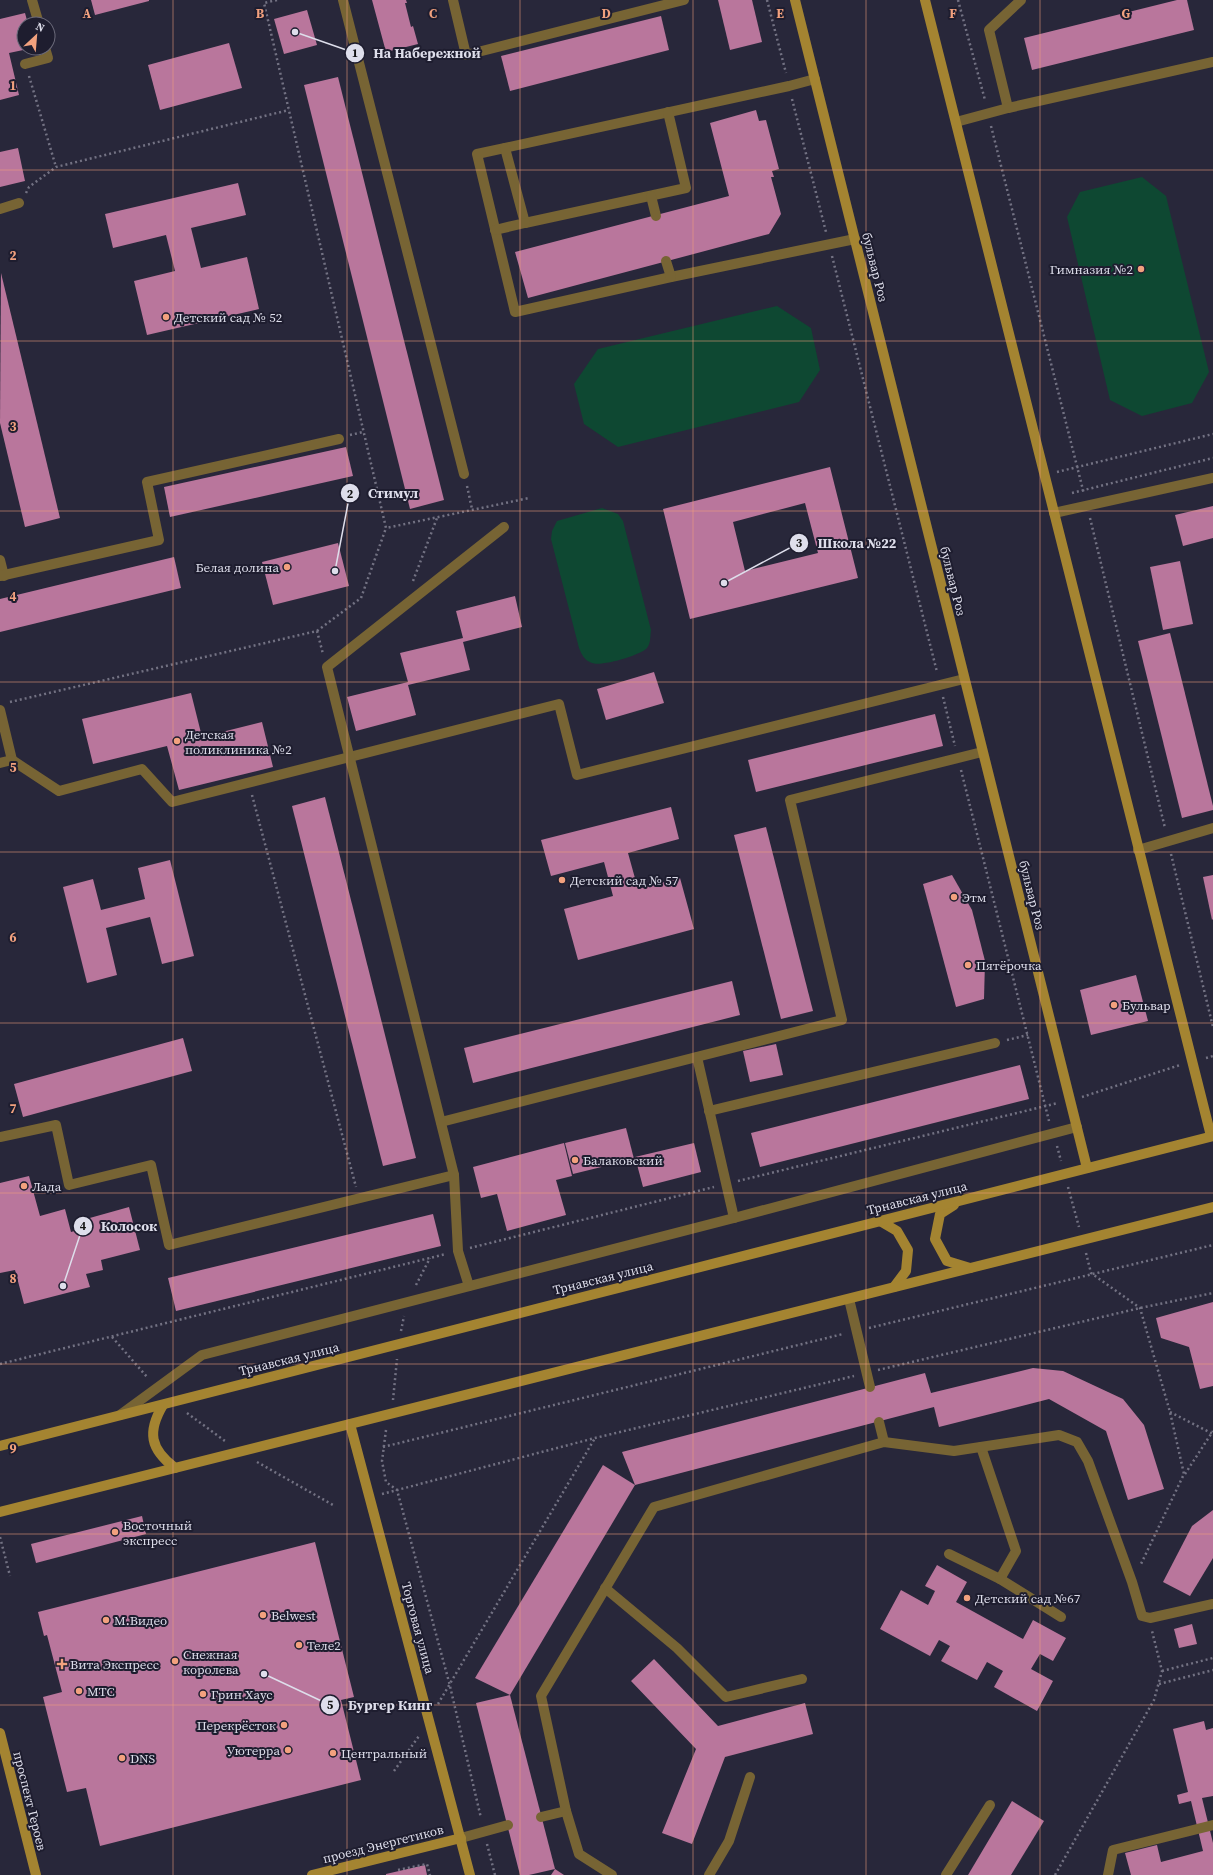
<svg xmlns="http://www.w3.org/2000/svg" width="1213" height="1875" font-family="'Source Serif 4',serif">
<rect width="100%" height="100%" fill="#28273a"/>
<g fill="#0e4832">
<polygon points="1142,177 1166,196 1209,372 1192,403 1142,416 1110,400 1067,217 1080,192"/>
<polygon points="777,306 811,328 820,370 799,402 618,447 584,424 574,384 598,349"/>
<path d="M602 508 618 514 623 521 651 630C650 636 651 643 647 648 641 655 601 667 592 663 584 660 582 655 579 648L551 539 552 531 557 521Z"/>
</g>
<g fill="#b9769c" fill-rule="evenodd">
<polygon points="91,0 149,0 149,1 95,15"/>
<polygon points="372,0 406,0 407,3 405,3 411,27 413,26 418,44 386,52"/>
<polygon points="718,0 752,0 762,42 730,50"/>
<polygon points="1177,0 1187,0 1194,30 1032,70 1024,38"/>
<polygon points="307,10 317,45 284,54 274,19"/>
<polygon points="25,13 28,24 24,24 24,48 28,49 9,53 19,95 0,100 0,19"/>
<polygon points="661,16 669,50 510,91 501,56"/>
<polygon points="229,43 242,88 160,110 148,65"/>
<polygon points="338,77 444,500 410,509 304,85"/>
<polygon points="756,110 759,121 766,120 779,169 772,171 774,177 771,177 781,214 769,234 528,298 515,252 729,196 710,123"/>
<polygon points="18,148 25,181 0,187 0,152"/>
<polygon points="238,183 246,215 191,228 201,268 247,257 259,309 147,335 134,281 175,271 166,235 113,248 105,214"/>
<polygon points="1,273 60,518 25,527 0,423"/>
<polygon points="346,447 353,476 170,517 164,487"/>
<path d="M830 467 858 578 690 619 663 509ZM805 503 818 553 745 571 733 522Z"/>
<polygon points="1213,506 1213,538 1183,546 1175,515"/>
<polygon points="338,543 349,586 273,605 262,562"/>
<polygon points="174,557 181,588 0,632 0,599"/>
<polygon points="1180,561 1193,624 1163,630 1150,567"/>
<polygon points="515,596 522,627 463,642 470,670 408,685 416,715 356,731 347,697 408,682 400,653 463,638 456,611"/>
<polygon points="1170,633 1213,806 1213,810 1182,818 1138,641"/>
<polygon points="654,672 664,703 606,720 597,689"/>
<polygon points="191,693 202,737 262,722 273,767 179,790 167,746 93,764 82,719"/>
<polygon points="935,714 943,746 756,792 748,760"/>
<polygon points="325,797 416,1158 383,1166 292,806"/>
<polygon points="671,807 679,839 628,853 638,889 680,878 694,929 578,960 564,909 613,896 604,862 551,876 541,840"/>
<polygon points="766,827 813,1011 781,1019 734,835"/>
<polygon points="170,860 194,956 162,964 150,917 106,928 117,975 87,983 63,887 93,879 101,910 145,899 138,868"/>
<polygon points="952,875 972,910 985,961 984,999 956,1007 923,884"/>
<polygon points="1213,875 1213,919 1212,920 1203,877"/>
<polygon points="1136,975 1148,1021 1091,1035 1080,990"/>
<polygon points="732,981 740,1015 473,1083 464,1048"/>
<polygon points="183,1038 192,1071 23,1117 14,1084"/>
<polygon points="776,1044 783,1075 750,1082 743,1051"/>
<polygon points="1020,1065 1029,1099 760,1167 751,1133"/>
<polygon points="626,1128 634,1159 573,1174 565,1143"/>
<polygon points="564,1143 572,1176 556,1180 566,1215 507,1231 497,1194 481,1198 473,1167"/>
<polygon points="694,1143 701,1172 643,1187 635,1157"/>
<polygon points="29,1176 40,1216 65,1209 71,1232 81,1229 79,1221 129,1207 140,1250 101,1260 103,1270 86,1274 90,1287 24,1304 15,1270 0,1273 0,1183"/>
<polygon points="433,1214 441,1246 176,1311 168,1278"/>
<polygon points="1213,1302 1213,1386 1200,1389 1189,1347 1161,1338 1156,1318"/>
<polygon points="1033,1368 1063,1371 1123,1399 1144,1425 1164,1489 1128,1500 1106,1431 1049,1399 939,1427 934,1407 635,1485 622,1452 925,1373 931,1393"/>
<polygon points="603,1465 635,1485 510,1695 475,1678"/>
<polygon points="1213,1510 1213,1558 1190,1596 1163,1582 1192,1526"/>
<polygon points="142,1516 146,1534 36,1563 31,1544"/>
<polygon points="315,1542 354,1697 341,1700 361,1780 100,1846 86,1788 67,1792 43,1697 62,1692 47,1635 44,1636 38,1612"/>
<polygon points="937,1565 967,1582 956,1602 1023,1639 1033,1620 1066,1638 1053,1661 1040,1654 1031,1669 1053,1681 1037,1711 994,1687 1003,1671 987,1662 977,1680 941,1661 950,1646 939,1640 930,1656 880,1629 901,1590 928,1605 935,1591 925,1586"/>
<polygon points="1192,1624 1197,1644 1179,1648 1174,1629"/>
<polygon points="654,1659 718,1726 805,1703 813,1734 725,1757 692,1844 662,1833 696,1749 631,1681"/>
<polygon points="510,1695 555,1869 529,1875 520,1875 476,1703"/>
<polygon points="1204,1721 1206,1730 1213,1728 1213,1796 1202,1798 1213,1843 1213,1875 1131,1875 1125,1853 1157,1845 1161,1862 1203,1851 1191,1801 1179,1804 1177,1795 1188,1792 1173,1729"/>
<polygon points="1012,1801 1044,1821 1011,1875 968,1875"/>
<polygon points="425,1865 427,1875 386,1875 386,1874"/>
<polygon points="555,1869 564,1875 551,1875"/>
</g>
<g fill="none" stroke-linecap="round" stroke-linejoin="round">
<g stroke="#737283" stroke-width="2.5" stroke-dasharray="2 3" stroke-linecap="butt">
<polyline points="277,0 264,3 386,528 529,498"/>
<polyline points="767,0 786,73"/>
<polyline points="958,0 985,100"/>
<polyline points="29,76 56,167"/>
<polyline points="792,99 826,232"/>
<polyline points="991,126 1084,494"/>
<polyline points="26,193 29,187 56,167 289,110"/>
<polyline points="832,256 937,672"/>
<polyline points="350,435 363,432"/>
<polyline points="1057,472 1213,434"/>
<polyline points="467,486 472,509"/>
<polyline points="1072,493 1213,458"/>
<polyline points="1090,518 1165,828"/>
<polyline points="413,581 437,518"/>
<polyline points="317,631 361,598 386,528"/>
<polyline points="943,697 955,746"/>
<polyline points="10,702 317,631 323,654"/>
<polyline points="961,770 1049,1121"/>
<polyline points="252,795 356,1187"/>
<polyline points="1171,854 1213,1027"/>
<polyline points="1007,1040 1028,1035"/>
<polyline points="1206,1058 1213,1056"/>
<polyline points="1082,1097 1180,1065"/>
<polyline points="1057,1146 1061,1161"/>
<polyline points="738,1181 1058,1103"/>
<polyline points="1068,1187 1079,1227"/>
<polyline points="470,1248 714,1187"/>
<polyline points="1086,1253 1091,1273 1140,1308 1170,1412 1184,1474 1141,1564"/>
<polyline points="416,1285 430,1258"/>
<polyline points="869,1328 1213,1245"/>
<polyline points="401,1331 404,1316"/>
<polyline points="112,1337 148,1378"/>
<polyline points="0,1364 446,1254"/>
<polyline points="878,1370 1140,1308 1213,1293"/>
<polyline points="393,1400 397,1359"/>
<polyline points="1170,1412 1213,1434"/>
<polyline points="187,1413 225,1441"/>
<polyline points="386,1430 382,1461 386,1482 397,1490 449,1682 481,1818"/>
<polyline points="383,1447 843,1334"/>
<polyline points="257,1462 333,1505"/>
<polyline points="1185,1474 1213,1431"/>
<polyline points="382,1494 595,1438 854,1376"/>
<polyline points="0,1537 10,1576"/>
<polyline points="1162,1671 1213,1658"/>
<polyline points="1159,1684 1213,1670"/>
<polyline points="438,1704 595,1438"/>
<polyline points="394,1771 419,1736"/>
<polyline points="487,1844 495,1875"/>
<polyline points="398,1870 427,1864 430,1875"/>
<polyline points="1055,1875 1154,1700 1162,1671 1152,1631"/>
</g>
<g stroke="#776434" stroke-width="10">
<polyline points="32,0 39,24"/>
<polyline points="343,0 464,474"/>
<polyline points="453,0 466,55 684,0"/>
<polyline points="25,64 48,58 45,48"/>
<polyline points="815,79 789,86 477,154 515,312 671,277 855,239"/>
<polyline points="1008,108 989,30 1021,0"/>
<polyline points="956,122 1008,108 1213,62"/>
<polyline points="505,148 525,223 686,188 668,112"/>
<polyline points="651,196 656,216"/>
<polyline points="0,209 19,203"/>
<polyline points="495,230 525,223"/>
<polyline points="666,261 671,277"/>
<polyline points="1054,513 1213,478"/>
<polyline points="0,560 4,576"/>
<polyline points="0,576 159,540 147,482 339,439"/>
<polyline points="0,710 12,760"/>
<polyline points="0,763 12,760 59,791 142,769 172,802 559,704 577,775 964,679"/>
<polyline points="1138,850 1213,828"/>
<polyline points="697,1057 734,1218"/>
<polyline points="709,1111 995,1043"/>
<polyline points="441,1122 842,1020 790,800 982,752"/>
<polyline points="0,1137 56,1125 69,1185 151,1165 169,1245 454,1175"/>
<polyline points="469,1286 458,1251 454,1175 327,667 504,527"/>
<polyline points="849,1299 870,1387"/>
<polyline points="120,1415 202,1355 734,1218 1077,1127"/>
<polyline points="879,1422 884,1442"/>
<polyline points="949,1554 1000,1579 1016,1551 981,1447"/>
<polyline points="1000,1579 1061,1617"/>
<polyline points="605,1588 677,1648 726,1697 802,1679"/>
<polyline points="541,1817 566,1811"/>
<polyline points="461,1838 508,1825"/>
<polyline points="612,1875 579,1854 566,1811 541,1696 654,1507 884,1442 954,1451 1059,1435 1077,1442 1088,1461 1132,1582 1142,1616 1150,1618 1213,1604"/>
<polyline points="709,1875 729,1841 750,1777"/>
<polyline points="946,1875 990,1805"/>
<polyline points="1108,1875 1113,1850 1213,1825"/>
</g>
<g stroke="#a48431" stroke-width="10">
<polyline points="795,0 1087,1168"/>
<polyline points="925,0 1211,1136"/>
<polyline points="954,1205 940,1214 935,1239 947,1261 970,1268"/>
<polyline points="880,1221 897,1231 908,1250 906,1271 894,1287"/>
<path d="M163 1405C147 1432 150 1449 175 1468"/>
<polyline points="350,1424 470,1875"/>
<polyline points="0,1446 1213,1136"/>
<polyline points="0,1512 1213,1207"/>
<polyline points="0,1733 36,1875"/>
<polyline points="312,1875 461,1838"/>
</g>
</g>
<path fill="none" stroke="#f2a17e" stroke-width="1" stroke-opacity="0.55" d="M173 0V1875M347 0V1875M520 0V1875M693 0V1875M866 0V1875M1040 0V1875M0 170H1213M0 341H1213M0 511H1213M0 682H1213M0 852H1213M0 1023H1213M0 1193H1213M0 1364H1213M0 1534H1213M0 1705H1213"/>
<g fill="#f2a17e" stroke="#1e1d2f" stroke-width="1.5">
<circle cx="1141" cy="269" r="4"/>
<circle cx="166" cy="317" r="4"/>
<circle cx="287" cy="567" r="4"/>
<circle cx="177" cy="741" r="4"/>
<circle cx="562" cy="880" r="4"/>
<circle cx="954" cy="897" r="4"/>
<circle cx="968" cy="965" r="4"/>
<circle cx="1114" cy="1005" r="4"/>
<circle cx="575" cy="1160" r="4"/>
<circle cx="24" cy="1186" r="4"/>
<circle cx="115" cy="1532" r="4"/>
<circle cx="967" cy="1598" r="4"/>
<circle cx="263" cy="1615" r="4"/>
<circle cx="106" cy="1620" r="4"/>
<circle cx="299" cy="1645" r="4"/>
<circle cx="175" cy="1661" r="4"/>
<path d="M60 1658h4v4h4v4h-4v4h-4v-4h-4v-4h4z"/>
<circle cx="79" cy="1691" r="4"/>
<circle cx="203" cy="1694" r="4"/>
<circle cx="284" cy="1725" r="4"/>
<circle cx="288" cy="1750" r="4"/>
<circle cx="333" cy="1753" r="4"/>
<circle cx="122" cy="1758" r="4"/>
</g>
<g text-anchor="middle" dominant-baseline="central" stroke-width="4" stroke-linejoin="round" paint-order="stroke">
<g font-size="13" fill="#dedeeb" stroke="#1e1d2f">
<text transform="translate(875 267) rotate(76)">бульвар Роз</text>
<text transform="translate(953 581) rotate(76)">бульвар Роз</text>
<text transform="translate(1032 895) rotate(76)">бульвар Роз</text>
<text transform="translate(917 1198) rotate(-14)">Трнавская улица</text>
<text transform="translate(603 1278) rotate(-14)">Трнавская улица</text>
<text transform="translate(289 1359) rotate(-14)">Трнавская улица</text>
<text transform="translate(418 1628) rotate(75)">Торговая улица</text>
<text transform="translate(30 1801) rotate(76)">проспект Героев</text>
<text transform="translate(383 1844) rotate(-14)">проезд Энергетиков</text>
</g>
<g font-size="13" fill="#dedeeb" stroke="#1e1d2f" text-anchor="start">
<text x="1133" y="269" text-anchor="end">Гимназия №2</text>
<text x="174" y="317">Детский сад № 52</text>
<text x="279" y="567" text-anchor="end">Белая долина</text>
<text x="185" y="734">Детская<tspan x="185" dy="15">поликлиника №2</tspan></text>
<text x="570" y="880">Детский сад № 57</text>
<text x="962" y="897">Этм</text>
<text x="976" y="965">Пятёрочка</text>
<text x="1122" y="1005">Бульвар</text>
<text x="583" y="1160">Балаковский</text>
<text x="32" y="1186">Лада</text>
<text x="123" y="1525">Восточный<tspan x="123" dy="15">экспресс</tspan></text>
<text x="975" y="1598">Детский сад №67</text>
<text x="271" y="1615">Belwest</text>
<text x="114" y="1620">М.Видео</text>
<text x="307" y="1645">Теле2</text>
<text x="183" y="1654">Снежная<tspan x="183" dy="15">королева</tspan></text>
<text x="70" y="1664">Вита Экспресс</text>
<text x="87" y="1691">МТС</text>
<text x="211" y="1694">Грин Хаус</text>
<text x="276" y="1725" text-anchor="end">Перекрёсток</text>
<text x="280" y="1750" text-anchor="end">Уютерра</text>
<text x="341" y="1753">Центральный</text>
<text x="130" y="1758">DNS</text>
</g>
</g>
<g font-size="13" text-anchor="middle" font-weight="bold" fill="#f2a17e" stroke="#1e1d2f" stroke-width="4" stroke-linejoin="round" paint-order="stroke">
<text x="87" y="18">A</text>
<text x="260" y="18">B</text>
<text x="433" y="18">C</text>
<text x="606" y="18">D</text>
<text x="780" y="18">E</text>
<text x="953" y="18">F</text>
<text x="1126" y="18">G</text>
<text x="13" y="90">1</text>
<text x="13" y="260">2</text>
<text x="13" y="431">3</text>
<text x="13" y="601">4</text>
<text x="13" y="772">5</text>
<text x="13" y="942">6</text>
<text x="13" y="1113">7</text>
<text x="13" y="1283">8</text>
<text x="13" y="1453">9</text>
</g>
<path fill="none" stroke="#dedeeb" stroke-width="1.5" d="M295 32L355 53M335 571L350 493M724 583L799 543M63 1286L83 1226M264 1674L330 1705"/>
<g fill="#dedeeb" stroke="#1e1d2f" stroke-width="1.5">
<circle cx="295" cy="32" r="4"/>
<circle cx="335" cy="571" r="4"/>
<circle cx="724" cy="583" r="4"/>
<circle cx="63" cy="1286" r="4"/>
<circle cx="264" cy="1674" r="4"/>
<circle cx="355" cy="53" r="10"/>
<circle cx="350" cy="493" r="10"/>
<circle cx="799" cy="543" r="10"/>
<circle cx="83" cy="1226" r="10"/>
<circle cx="330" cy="1705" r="10"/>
</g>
<g font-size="12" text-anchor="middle" font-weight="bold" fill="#111">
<text x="355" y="57">1</text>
<text x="350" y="498">2</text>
<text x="799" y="547">3</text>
<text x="83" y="1230">4</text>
<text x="330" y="1709">5</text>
</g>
<g font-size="14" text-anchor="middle" font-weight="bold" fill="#dedeeb" stroke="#1e1d2f" stroke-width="4" stroke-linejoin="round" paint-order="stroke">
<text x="427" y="58">На Набережной</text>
<text x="393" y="498">Стимул</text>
<text x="857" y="548">Школа №22</text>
<text x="129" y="1231">Колосок</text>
<text x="390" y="1710">Бургер Кинг</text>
</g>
<g transform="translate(36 36) rotate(26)"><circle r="19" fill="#1e1d2f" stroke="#6b6a7a"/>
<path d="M0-3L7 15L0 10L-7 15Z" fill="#f2a17e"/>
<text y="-6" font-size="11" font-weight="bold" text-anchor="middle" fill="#dedeeb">N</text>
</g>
</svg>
